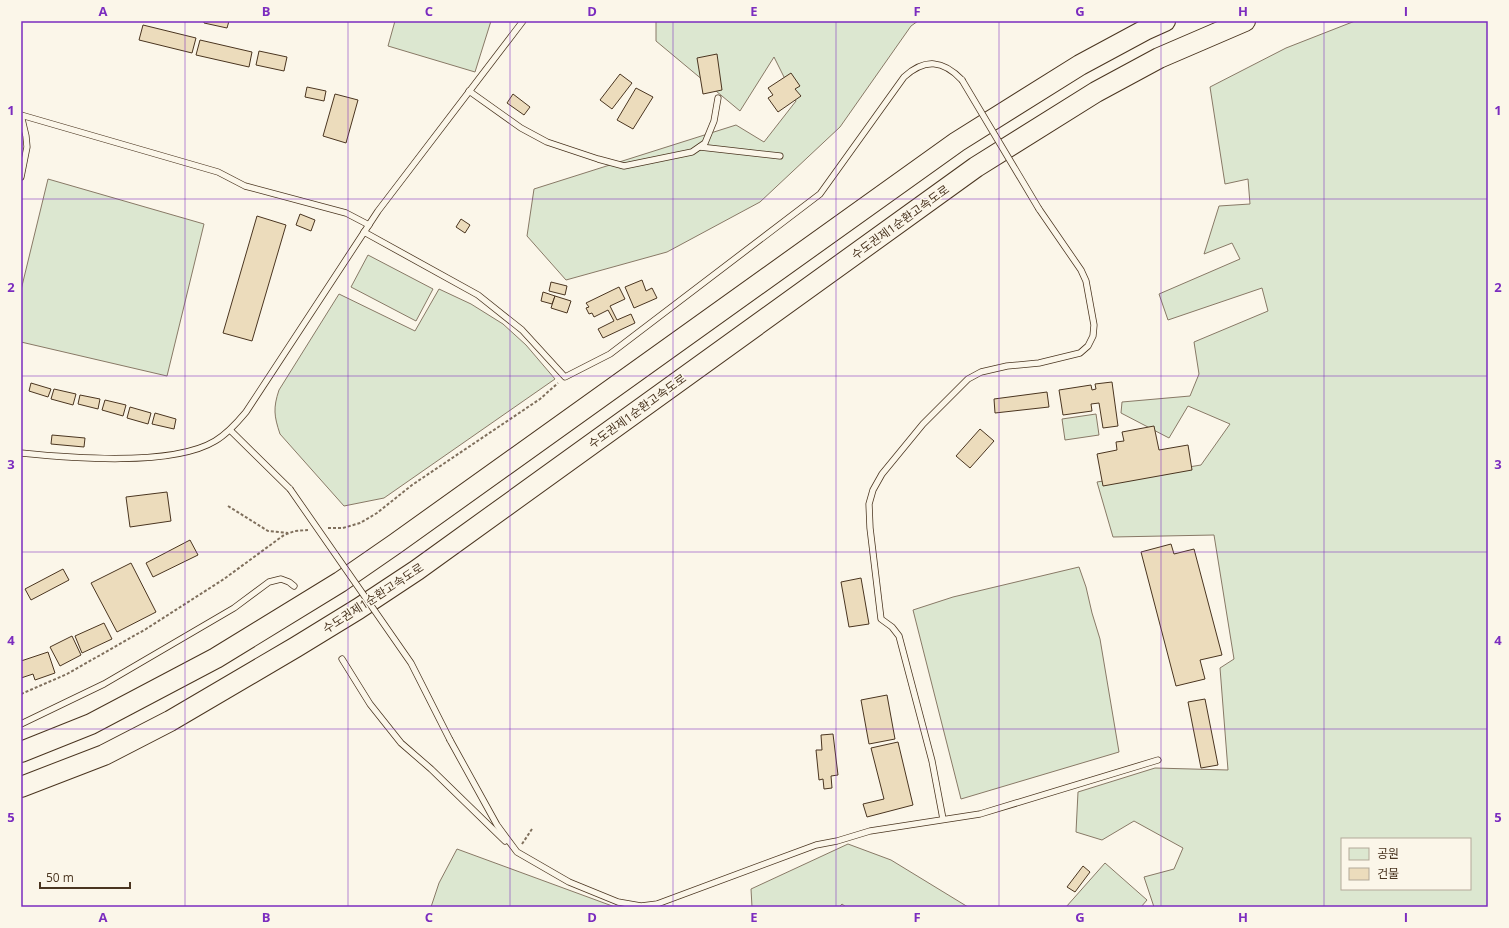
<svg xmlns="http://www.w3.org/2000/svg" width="1509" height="928" font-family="'Open Sans','Noto Sans KR',sans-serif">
<rect width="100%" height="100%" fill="#fbf6e9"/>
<g fill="#dce7d0" stroke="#887966" fill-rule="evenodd">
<polygon points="395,21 491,21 475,72 388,46"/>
<polygon points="656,21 918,21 911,26 840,127 760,202 667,252 566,280 527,236 534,189 736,125 764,142 796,101 774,57 740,111 656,41"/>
<path d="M1355 21H1488V907H1154L1144 877 1174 869 1183 848 1134 821 1102 840 1076 832 1078 792 1155 768 1228 770 1220 668 1234 659 1214 535 1113 537 1097 482 1201 465 1230 424 1188 406 1169 438 1121 413 1122 402 1190 396 1199 374 1194 342 1268 311 1262 288 1168 320 1159 294 1240 259 1232 243 1204 254 1219 206 1250 204 1248 179 1225 184 1210 87 1286 48ZM1342 839H1470V889H1342Z"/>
<polygon points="48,179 204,224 167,376 21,342 21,290"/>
<polygon points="368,255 433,289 416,321 351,287"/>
<path d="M439 289 471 304 503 324 526 345 555 379 384 498 344 506 280 434C274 416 273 408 279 390L339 294 415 331Z"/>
<polygon points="1096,414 1099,435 1065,440 1062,419"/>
<polygon points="1079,567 1086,587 1092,613 1100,639 1119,752 961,799 913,610 953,597"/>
<polygon points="848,844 891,860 968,907 846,907 842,904 839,907 752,907 751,889"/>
<polygon points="457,849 615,907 431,907 439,883"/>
<polygon points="1105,863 1147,900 1141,907 1066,907"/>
</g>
<g fill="#ecdcbc" stroke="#4a3520">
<polygon points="204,21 229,21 227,28 204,23"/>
<polygon points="143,25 196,38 192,53 139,40"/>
<polygon points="200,40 252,52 249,67 196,55"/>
<polygon points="259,51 287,57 284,71 256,65"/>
<polygon points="717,54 722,90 703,94 697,58"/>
<polygon points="791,73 800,86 795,89 801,96 778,112 768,98 773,95 768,88"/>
<polygon points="620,74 632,83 612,109 600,100"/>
<polygon points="307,87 326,91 324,101 305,97"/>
<polygon points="636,88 653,97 633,129 617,120"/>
<polygon points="335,94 358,100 346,143 323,136"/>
<polygon points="513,94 530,107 524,115 507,103"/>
<polygon points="300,214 315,220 311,231 296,225"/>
<polygon points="257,216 286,225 252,341 223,333"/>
<polygon points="461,219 470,225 465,233 456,227"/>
<polygon points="642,280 646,291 652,288 657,298 634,308 625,287"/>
<polygon points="551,282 567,286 565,295 549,291"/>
<polygon points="619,287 625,299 610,306 617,320 631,314 635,323 603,338 598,329 614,321 608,310 594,317 592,313 589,314 586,308 589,307 586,303"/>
<polygon points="543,292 555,296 552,304 541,301"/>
<polygon points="555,296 571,301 567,313 551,308"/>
<polygon points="1112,382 1118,426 1103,428 1099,403 1091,404 1092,411 1063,415 1059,390 1091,385 1092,390 1096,389 1095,384"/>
<polygon points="31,383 51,389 48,397 29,391"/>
<polygon points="54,389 76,394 73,405 51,399"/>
<polygon points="1047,392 1049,407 995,413 994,399"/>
<polygon points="80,395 100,399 98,409 78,404"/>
<polygon points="105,400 126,405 123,416 102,410"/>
<polygon points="130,407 151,413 148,424 127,418"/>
<polygon points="155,413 176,419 174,429 152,424"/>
<polygon points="1154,426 1159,450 1188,445 1192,470 1103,486 1097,454 1117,450 1116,442 1124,441 1122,432"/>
<polygon points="980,429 994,441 970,468 956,456"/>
<polygon points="52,435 85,438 84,447 51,444"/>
<polygon points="167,492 171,521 130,527 126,497"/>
<polygon points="190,540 198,555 153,577 146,563"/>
<polygon points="1171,544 1174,554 1194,549 1222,655 1200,660 1205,679 1176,686 1141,552"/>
<polygon points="131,563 156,612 117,632 91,583"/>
<polygon points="63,569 69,580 31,600 25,589"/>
<polygon points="861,578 869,624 849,627 841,582"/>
<polygon points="104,623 112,639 82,653 75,636"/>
<polygon points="72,636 81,655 60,666 50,647"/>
<polygon points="48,652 55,673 35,680 33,674 21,678 21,661"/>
<polygon points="887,695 895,739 869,744 861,700"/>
<polygon points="1205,699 1218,765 1201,768 1188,702"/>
<polygon points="833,734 838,775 831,776 832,788 824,789 823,779 819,780 816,750 822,750 821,735"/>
<polygon points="898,742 913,805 867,817 863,804 884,799 871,748"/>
<polygon points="1083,866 1090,872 1075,892 1067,887"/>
</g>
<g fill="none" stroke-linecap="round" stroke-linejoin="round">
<g stroke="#4a3520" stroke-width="7">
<g id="service">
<polyline points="469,91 521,128 547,142 598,159 624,166 692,152 705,143 714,121 718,98"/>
<polyline points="21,115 218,172 245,186 346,213 369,225"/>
<polyline points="700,147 780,156"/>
<polyline points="21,177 27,147 26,136 21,115"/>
<path d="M364 232 478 295 522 330 565 377 610 354 820 194 904 77C925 58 943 60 962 80"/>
<polyline points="230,430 290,489"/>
<path d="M21 453C70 458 172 467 215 441 227 434 236 424 246 412L378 211 523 21"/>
<polyline points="342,659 370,704 401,743 431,769 505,841"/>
<polyline points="21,724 104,684 234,608 269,582 281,579 289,582 294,586"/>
<polyline points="450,740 497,825 517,852 569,882 618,902 641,906 657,904 816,845 837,841 870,831 980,814 1158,760"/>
<polyline points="943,819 932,761 899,636 892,627 881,619 870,528 869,504 873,490 882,474 923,424 968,379 981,372 1007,366 1039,363 1080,353 1088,346 1093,336 1094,325 1086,281 1081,270 1039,209"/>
</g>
</g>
<g stroke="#4a3520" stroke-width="22">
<g id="motorway">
<polyline points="21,752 91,724 216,658 340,582 395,544 957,142 1080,65 1145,30 1165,21"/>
<polyline points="21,787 104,755 170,721 296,647 358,609 417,570 976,167 1096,92 1159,58 1245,21"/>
</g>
</g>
<g stroke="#7f6f5c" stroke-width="2" stroke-dasharray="3 2" stroke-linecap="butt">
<polyline points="228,506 268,531 288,533"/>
<polyline points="328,528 343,528 360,523 377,513 412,485 540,399 558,383"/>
<polyline points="21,694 67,674 146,629 224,579 284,535 295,531 308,530"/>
<polyline points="522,844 532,829"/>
</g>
<use href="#service" stroke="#fbf6e9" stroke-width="5.5"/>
<use href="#motorway" stroke="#fbf6e9" stroke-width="20"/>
<g stroke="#4a3520" stroke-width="7" stroke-linecap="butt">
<g id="service-bridge">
<polyline points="962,80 1039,209"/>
<polyline points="290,489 411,663 450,740"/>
</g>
</g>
<use href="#service-bridge" stroke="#fbf6e9" stroke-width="5.5"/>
</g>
<path fill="none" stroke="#7b2cbf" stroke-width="1" stroke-opacity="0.55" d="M185 21V907M348 21V907M510 21V907M673 21V907M836 21V907M999 21V907M1161 21V907M1324 21V907M21 199H1488M21 376H1488M21 552H1488M21 729H1488"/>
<g text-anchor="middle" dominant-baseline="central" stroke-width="3" stroke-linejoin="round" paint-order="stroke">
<g font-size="12" fill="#4a3520" stroke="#fbf6e9">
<text transform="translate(900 222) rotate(-36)">수도권제1순환고속도로</text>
<text transform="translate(637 411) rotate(-36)">수도권제1순환고속도로</text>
<text transform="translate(373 598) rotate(-33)">수도권제1순환고속도로</text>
</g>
</g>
<rect width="1509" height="928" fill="none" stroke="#fbf6e9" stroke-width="44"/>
<rect x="1341" y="838" width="130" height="52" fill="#fbf6e9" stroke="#b4a999"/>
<rect x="1349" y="848" width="20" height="12" fill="#dce7d0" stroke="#b4a999"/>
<text x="1377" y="858" font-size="12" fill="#4a3520">공원</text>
<rect x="1349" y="868" width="20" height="12" fill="#ecdcbc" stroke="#b4a999"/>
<text x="1377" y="878" font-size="12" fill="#4a3520">건물</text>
<path d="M40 882v6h90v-6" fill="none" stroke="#4a3520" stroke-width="2"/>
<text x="46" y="882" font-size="12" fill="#4a3520" stroke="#fbf6e9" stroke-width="3" paint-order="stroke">50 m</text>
<rect x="22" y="22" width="1465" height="884" fill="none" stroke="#7b2cbf" stroke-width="1.5"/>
<g font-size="13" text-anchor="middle" font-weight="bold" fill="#7b2cbf">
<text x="103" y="16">A</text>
<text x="266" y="16">B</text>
<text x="429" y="16">C</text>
<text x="592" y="16">D</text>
<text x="754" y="16">E</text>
<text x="917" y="16">F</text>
<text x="1080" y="16">G</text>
<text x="1243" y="16">H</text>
<text x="1406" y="16">I</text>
<text x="11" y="115">1</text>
<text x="1498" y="115">1</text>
<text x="11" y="292">2</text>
<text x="1498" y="292">2</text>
<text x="11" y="469">3</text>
<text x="1498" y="469">3</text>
<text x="11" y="645">4</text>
<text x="1498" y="645">4</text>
<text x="11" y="822">5</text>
<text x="1498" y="822">5</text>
<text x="103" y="922">A</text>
<text x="266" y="922">B</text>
<text x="429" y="922">C</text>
<text x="592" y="922">D</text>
<text x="754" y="922">E</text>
<text x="917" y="922">F</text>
<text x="1080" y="922">G</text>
<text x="1243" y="922">H</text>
<text x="1406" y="922">I</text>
</g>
</svg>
